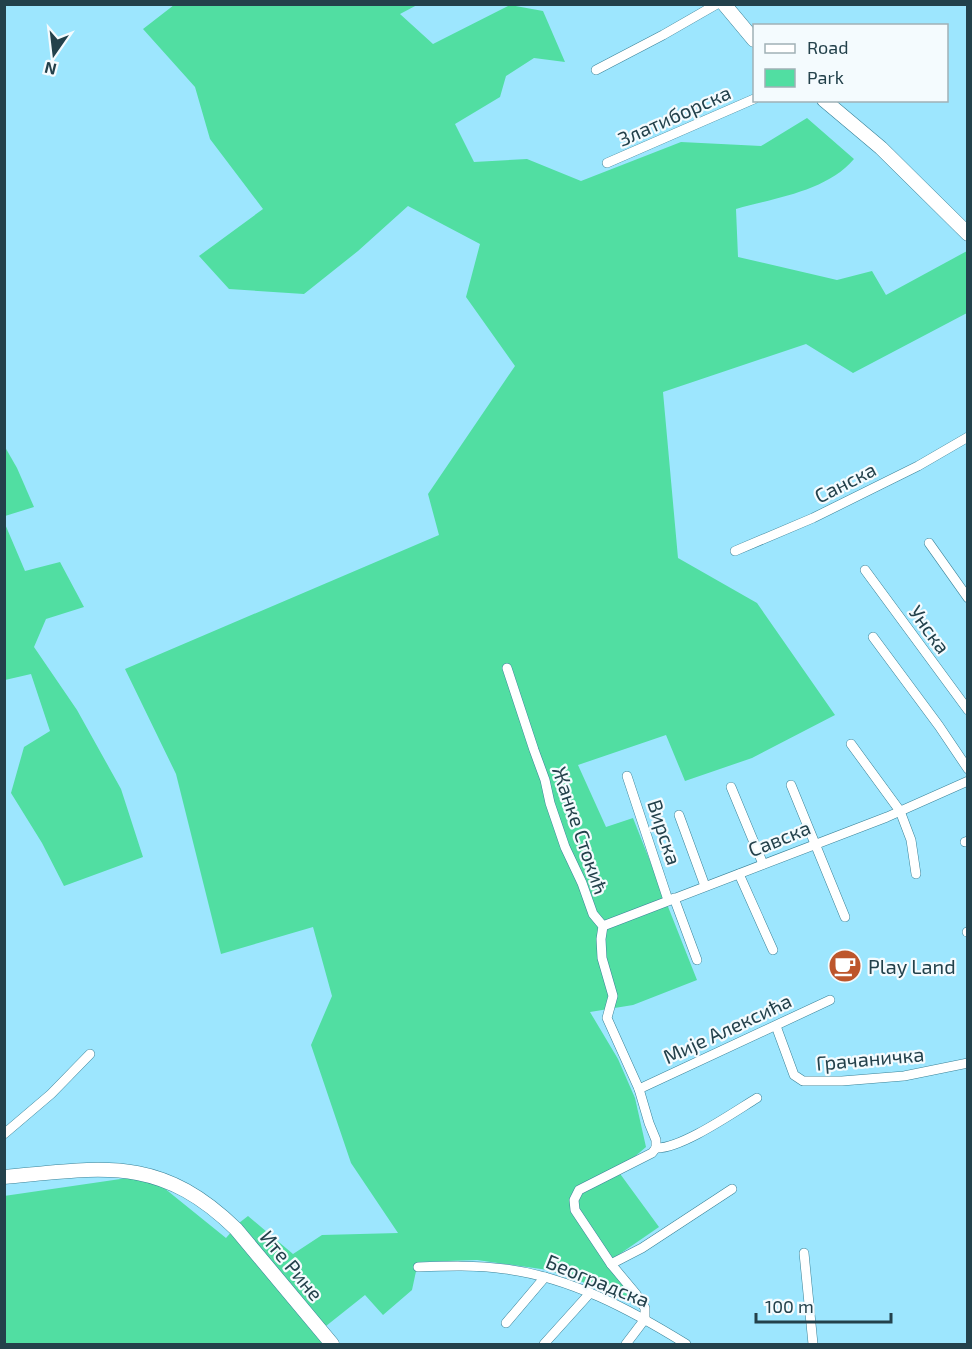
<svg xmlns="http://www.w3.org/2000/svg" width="972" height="1349" font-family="'Exo 2',sans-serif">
<rect width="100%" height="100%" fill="#9de6fe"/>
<g fill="#51dea2">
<path d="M174 5H417L400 14 433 44 510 5 543 11 565 62 534 58 506 76 500 97 455 124 474 162 527 159 581 181 681 142 761 146 807 118 854 159C827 191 775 198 736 209L738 257 837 280 872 271 886 295 967 251V313L853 373 806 344 663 392 678 558 757 603 835 715 752 758 685 781 666 735 578 765 606 827 633 818 697 980 633 1005 590 1012 618 1059 635 1098 646 1147 618 1171 659 1227 611 1260 631 1299 548 1270 477 1260 418 1262 412 1290 383 1315 365 1295 321 1330 332 1344H5L4 1196 148 1175 226 1238 239 1223 248 1216 293 1254 322 1235 398 1233 351 1163 311 1045 332 996 313 927 221 954 176 774 125 669 439 535 428 494 515 366 466 297 480 244 408 206 358 251 304 294 229 289 199 256 263 209 210 139 195 87 143 29Z"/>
<polygon points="5,447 17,468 34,507 5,516"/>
<polygon points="5,524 25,571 60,562 84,607 46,619 34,647 77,710 121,789 143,857 64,886 42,843 11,793 24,747 50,731 31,674 5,680"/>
</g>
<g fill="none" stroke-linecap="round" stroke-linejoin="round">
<g stroke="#398298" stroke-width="10">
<g id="street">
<polyline points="596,70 663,35 717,4"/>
<polyline points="607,163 754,99"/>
<polyline points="929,543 968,598"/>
<polyline points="735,551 813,518 918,466 968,437"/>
<polyline points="865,570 968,710"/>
<polyline points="873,637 939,726 968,769"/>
<polyline points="507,668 534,750 545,780 550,803 565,847 582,883 593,914 603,926 601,939 602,958 613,996 607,1018 639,1089 649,1123 656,1140 656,1148"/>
<polyline points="851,744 900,811 911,840 916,874"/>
<polyline points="627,776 668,900"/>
<polyline points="791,785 845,917"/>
<polyline points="731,787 763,864"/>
<polyline points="679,815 705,886"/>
<polyline points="965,842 968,841"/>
<polyline points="739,874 773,950"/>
<polyline points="674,898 697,960"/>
<polyline points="603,926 887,817 968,781"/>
<polyline points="967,932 968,932"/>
<polyline points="776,1026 794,1075 803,1081 842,1081 904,1076 968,1063"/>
<polyline points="639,1089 830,1000"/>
<polyline points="4,1134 51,1094 90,1054"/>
<path d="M656 1148C681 1149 734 1112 757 1098"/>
<polyline points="804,1253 813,1344"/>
<polyline points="611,1264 642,1248 732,1189"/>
<path d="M418 1267C447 1266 476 1265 505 1269 570 1277 631 1310 686 1344"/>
<polyline points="645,1319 645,1308 636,1294 611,1264 575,1210 574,1200 579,1190 652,1153 656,1148"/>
<polyline points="506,1323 545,1277"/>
<polyline points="544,1344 590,1293"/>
<polyline points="626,1344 645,1319"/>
</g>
</g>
<g stroke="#398298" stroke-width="15">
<g id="secondary">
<polyline points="724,4 754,40"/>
<polyline points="824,100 881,148 968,234"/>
<path d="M4 1177C102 1168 159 1154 236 1229L332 1344"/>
</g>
</g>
<use href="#street" stroke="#fff" stroke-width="9"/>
<use href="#secondary" stroke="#fff" stroke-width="14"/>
</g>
<defs>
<g id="cafe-disc" transform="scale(1.725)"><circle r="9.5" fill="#bd562c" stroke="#f4fbfe"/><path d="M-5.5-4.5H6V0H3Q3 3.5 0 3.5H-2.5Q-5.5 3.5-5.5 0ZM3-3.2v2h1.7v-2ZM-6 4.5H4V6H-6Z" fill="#fff"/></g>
</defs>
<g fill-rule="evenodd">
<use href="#cafe-disc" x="845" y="966"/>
</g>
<g text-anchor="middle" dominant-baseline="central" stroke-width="4.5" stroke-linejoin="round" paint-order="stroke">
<g font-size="20" fill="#23414b" stroke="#f4fbfe">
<text transform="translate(674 115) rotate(-24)">Златиборска</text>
<text transform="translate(845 482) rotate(-27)">Санска</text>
<text transform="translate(930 629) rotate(54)">Унска</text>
<text transform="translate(581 830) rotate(71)">Жанке Стокић</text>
<text transform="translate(665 832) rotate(72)">Вирска</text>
<text transform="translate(779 838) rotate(-22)">Савска</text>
<text transform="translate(727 1028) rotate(-25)">Мије Алексића</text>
<text transform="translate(870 1058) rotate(-5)">Грачаничка</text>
<text transform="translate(292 1265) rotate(50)">Ите Рине</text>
<text transform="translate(598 1280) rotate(22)">Београдска</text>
</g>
<g font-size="20" fill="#23414b" stroke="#f4fbfe" text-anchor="start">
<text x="868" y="966">Play Land</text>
</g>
</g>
<rect width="972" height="1349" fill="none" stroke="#23414b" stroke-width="12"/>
<rect x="753" y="24" width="195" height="78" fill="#f4fbfe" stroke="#a0b1b6" stroke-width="1.5"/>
<rect x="765" y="44" width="30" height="9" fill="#ffffff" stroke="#a0b1b6" stroke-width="1.5"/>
<text x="807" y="54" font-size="18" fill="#23414b">Road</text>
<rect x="765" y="69" width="30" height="18" fill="#51dea2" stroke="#a0b1b6" stroke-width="1.5"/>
<text x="807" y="84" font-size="18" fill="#23414b">Park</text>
<g transform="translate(54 54) rotate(194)" stroke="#f4fbfe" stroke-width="4.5" paint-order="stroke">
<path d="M0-4.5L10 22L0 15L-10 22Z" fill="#23414b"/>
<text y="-9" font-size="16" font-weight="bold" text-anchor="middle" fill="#23414b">N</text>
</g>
<path d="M756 1313v9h135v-9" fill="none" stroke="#23414b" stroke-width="3"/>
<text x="765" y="1313" font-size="18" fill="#23414b" stroke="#f4fbfe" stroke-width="4.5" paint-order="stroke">100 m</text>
</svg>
